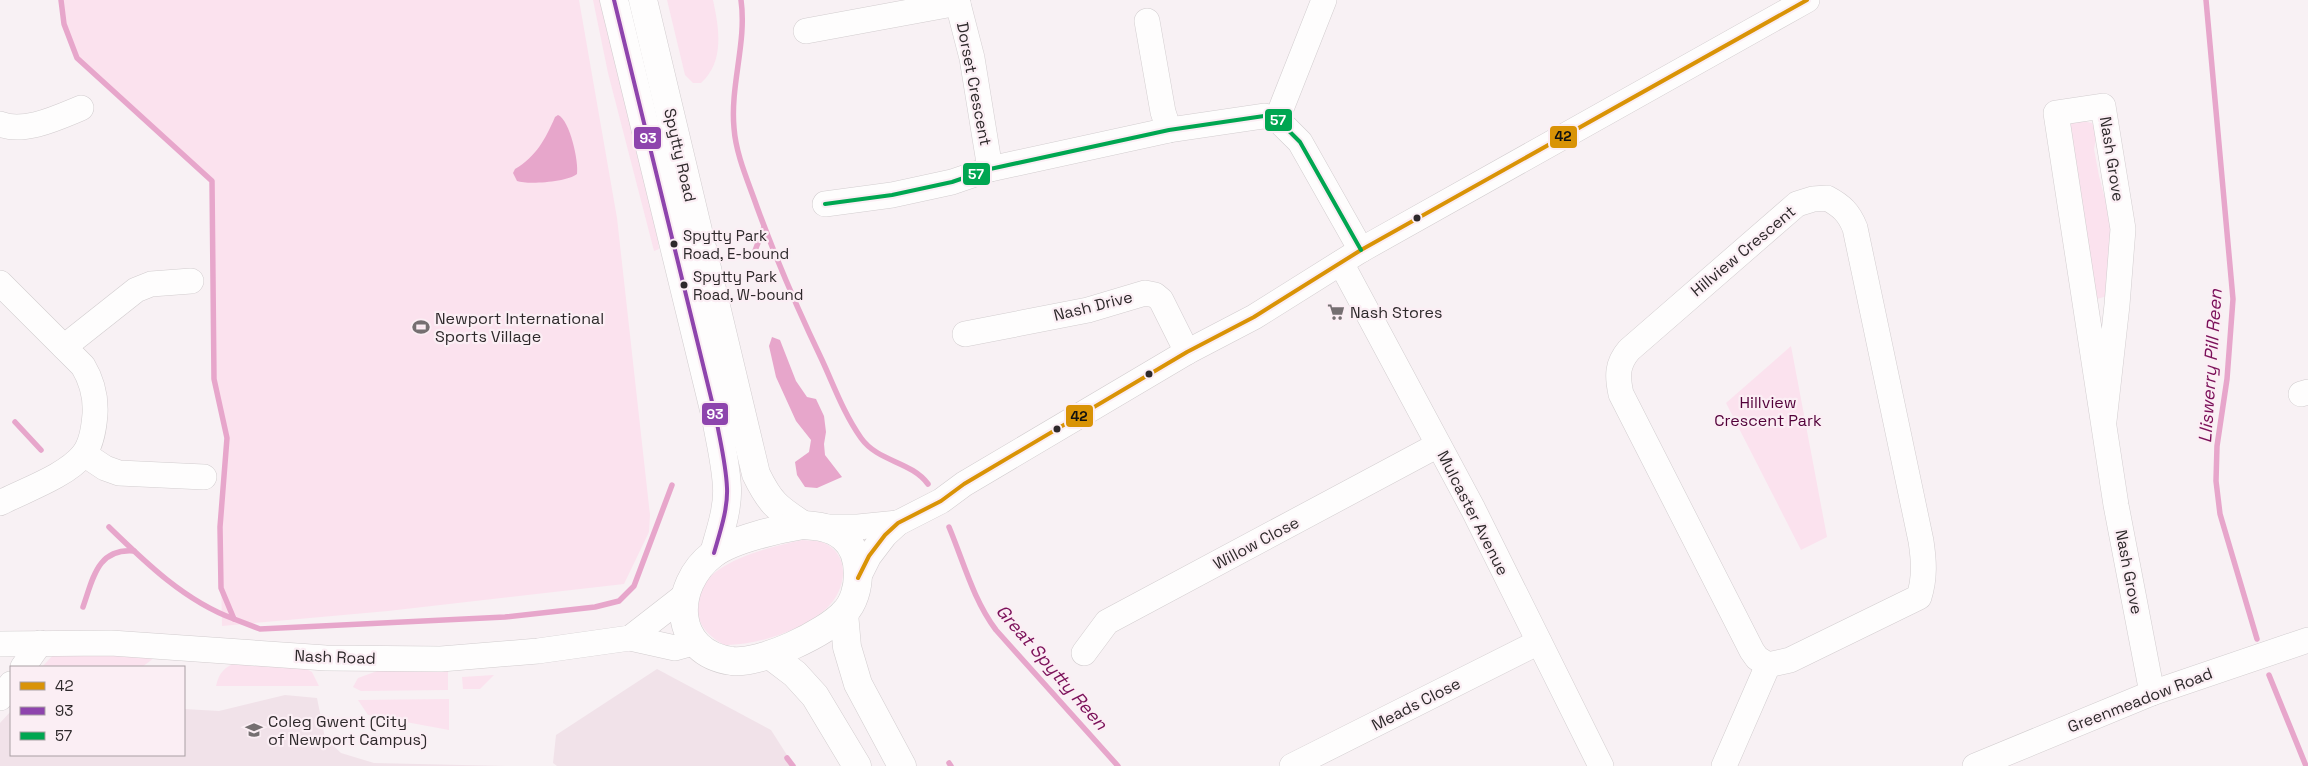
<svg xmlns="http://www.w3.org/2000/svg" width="2308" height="766" font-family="'Space Grotesk',sans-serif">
<rect width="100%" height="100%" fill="#f8f1f4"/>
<g fill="#f1e2e9">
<polygon points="657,669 771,730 794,766 557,766 553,763 556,735"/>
<polygon points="285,695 317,698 325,738 341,753 374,763 506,766 0,766 0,723 11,711 11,755 184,755 184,709 219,711"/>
</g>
<g fill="#fbe2ee">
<polygon points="61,0 579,0 617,218 650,515 649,532 624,584 388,611 222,626 220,527 227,438 214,379 212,181 77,58 64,24"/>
<polygon points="593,0 606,0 655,212 659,249 654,251 608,73"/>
<path d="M667 0H713C719 28 725 61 701 83H693L685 75Z"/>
<polygon points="2077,120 2092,123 2097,133 2094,149 2099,176 2104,195 2110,203 2116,235 2107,296 2097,299 2068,125"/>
<polygon points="1791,346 1827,537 1801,550 1726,403"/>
<path d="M802 540C811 541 821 540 828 545 852 560 844 592 827 608 803 630 756 646 724 645 709 636 699 627 697 609 692 564 770 547 802 540Z"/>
<polygon points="56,652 158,655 142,667 42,667"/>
<path d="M237 662 303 667 312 672 319 686H216C219 672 225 667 237 662Z"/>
<polygon points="448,669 448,690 361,691 353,687 358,678 380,670"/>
<polygon points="494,675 480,689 463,689 462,677"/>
<polygon points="449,699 449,730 368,715 358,700"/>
</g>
<g fill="#e7a6cb">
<path d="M558 115C570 120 579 162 577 174 567 182 528 185 517 181L513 173 515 169C536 157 546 138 555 117Z"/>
<polygon points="772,337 780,340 796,381 807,397 816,399 824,416 826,432 824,444 825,455 842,477 817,488 805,487 797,475 795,462 809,452 811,440 796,421 776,377 769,346"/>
</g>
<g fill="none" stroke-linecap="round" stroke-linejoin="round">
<g stroke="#e7a6cb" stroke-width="5.5">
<polyline points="61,0 64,24 77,58 212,181 214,379 227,438 220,527 221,588 234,619 260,629 505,617 595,607 619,601 634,586 672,485"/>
<path d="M741 0C747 42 730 85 734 128 736 155 748 181 757 207 776 259 798 310 822 360 834 386 844 414 861 438 878 462 911 461 928 484"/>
<polyline points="2206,0 2233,299 2227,379 2217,446 2216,481 2220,514 2257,639"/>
<polyline points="753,256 764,227"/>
<polyline points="15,422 41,450"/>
<path d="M109 527C146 563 185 601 234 619"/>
<path d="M949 527C964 563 973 599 996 630L1118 766"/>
<path d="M83 607C93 579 97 548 134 551"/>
<polyline points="2269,675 2306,766"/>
<polyline points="787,758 793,766"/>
<polyline points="949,763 951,766"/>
</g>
<g stroke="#d2cdcf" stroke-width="26">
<g id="minor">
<polyline points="957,0 972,58 990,169"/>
<polyline points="1147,21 1163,112 1169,130"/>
<polyline points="806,31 958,3"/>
<polyline points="1277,119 1324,0"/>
<path d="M0 124C24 134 59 117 81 108"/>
<path d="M1827 198C1842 206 1849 213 1855 228L1921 541C1924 561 1925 578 1919 597L1790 660 1768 665 1757 658 1752 651 1621 394C1617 376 1617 364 1629 350L1797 204 1813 199Z"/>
<polyline points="825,204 892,195 952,182 990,169 1169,130 1264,116 1277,119 1300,142 1361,250"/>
<polyline points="1341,263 1473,509 1601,766"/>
<path d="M0 283 83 366C92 381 96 397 95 414 94 427 92 444 83 455 66 476 25 490 0 503"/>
<polyline points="965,334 1088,310 1145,293 1155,295 1161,300 1187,352"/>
<polyline points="64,347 136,290 151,284 191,281"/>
<polyline points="2301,394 2308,392"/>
<polyline points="2104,421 2117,305 2123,229 2103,106 2056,113 2116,505 2152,693"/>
<polyline points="84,454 105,468 119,473 204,477"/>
<polyline points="821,527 858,527 898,523"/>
<polyline points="858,578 869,556 885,535 898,523 941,501 964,484 1187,352 1254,317 1361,250 1807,0"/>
<polyline points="630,638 675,648 693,643"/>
<polyline points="0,644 111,643 326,658 441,659 538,651 630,638 684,596"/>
<polyline points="1084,653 1107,622 1438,445"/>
<polyline points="23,667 40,643"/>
<polyline points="0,698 11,684"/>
<polyline points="1292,766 1539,642"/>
<polyline points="1724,766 1768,665"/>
<polyline points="1975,766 2152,693 2308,640"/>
</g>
</g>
<g stroke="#d2cdcf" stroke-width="29">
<g id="major">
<path d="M614 0 716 418C720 441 726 464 727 488 728 509 720 532 714 553"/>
<path d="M643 0 756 474C770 503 777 508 803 525"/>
<path d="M803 525C817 526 831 527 843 537 863 553 862 594 845 612 825 634 761 664 732 661 672 653 671 586 713 554 733 539 779 529 803 525Z"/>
<polyline points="844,613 847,647 858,684 902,766"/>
<polyline points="770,655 795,674 815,696 857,766"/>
</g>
</g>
<use href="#minor" stroke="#fefdfd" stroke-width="25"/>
<use href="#major" stroke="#fefdfd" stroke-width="28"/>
<g stroke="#fbeef4" stroke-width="8">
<polyline id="bus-1" points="858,578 869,556 885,535 898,523 941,501 964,484 1187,352 1254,317 1361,250 1807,0"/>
</g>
<g stroke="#fbeef4" stroke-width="8">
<path id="bus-2" d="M614 0 716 418C720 441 726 464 727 488 728 509 720 532 714 553"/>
</g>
<g stroke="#fbeef4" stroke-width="8">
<polyline id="bus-3" points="825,204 892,195 952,182 990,169 1169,130 1264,116 1277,119 1300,142 1361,250"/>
</g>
<use href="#bus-1" stroke="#d99306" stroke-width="4"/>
<use href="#bus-2" stroke="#8e44ad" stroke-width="4"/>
<use href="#bus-3" stroke="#00a651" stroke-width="4"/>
</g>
<defs>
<g id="supermarket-bare" transform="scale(1.35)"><path d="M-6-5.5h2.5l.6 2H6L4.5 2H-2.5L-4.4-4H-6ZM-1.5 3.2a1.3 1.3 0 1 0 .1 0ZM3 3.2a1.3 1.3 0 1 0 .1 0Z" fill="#756f71" stroke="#fbeef4" stroke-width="2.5" paint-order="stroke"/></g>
<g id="stadium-bare" transform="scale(1.35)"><path d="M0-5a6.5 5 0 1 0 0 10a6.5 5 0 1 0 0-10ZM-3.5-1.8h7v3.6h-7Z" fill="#756f71" stroke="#fbeef4" stroke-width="2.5" paint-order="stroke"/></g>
<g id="university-bare" transform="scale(1.35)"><path d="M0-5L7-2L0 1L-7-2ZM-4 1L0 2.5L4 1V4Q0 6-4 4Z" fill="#756f71" stroke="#fbeef4" stroke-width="2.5" paint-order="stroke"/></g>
</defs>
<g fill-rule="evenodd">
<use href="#supermarket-bare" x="1336" y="312"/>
<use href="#stadium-bare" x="421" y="327"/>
<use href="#university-bare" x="254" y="730"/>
</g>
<g fill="#2e292b" stroke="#fbeef4" stroke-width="2">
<circle cx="1417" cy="218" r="4.5"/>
<circle cx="674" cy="244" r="4.5"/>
<circle cx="684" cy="285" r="4.5"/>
<circle cx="1149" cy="374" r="4.5"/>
<circle cx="1057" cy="429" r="4.5"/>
</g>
<g text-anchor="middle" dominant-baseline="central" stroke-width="4.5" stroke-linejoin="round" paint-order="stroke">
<g font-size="15" fill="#2e292b" stroke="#fbeef4" text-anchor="start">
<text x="683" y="235">Spytty Park<tspan x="683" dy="18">Road, E-bound</tspan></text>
<text x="693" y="276">Spytty Park<tspan x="693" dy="18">Road, W-bound</tspan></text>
</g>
<g font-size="16" fill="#2e292b" stroke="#fbeef4">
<text transform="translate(974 84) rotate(79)">Dorset Crescent</text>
<text transform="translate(680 155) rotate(77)">Spytty Road</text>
<text transform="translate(2112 159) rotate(81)">Nash Grove</text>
<text transform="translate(1743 251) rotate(-40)">Hillview Crescent</text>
<text transform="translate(1093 306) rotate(-14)">Nash Drive</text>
<text transform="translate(1473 513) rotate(63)">Mulcaster Avenue</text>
<text transform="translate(1256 543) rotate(-28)">Willow Close</text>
<text transform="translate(2129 572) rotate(79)">Nash Grove</text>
<text transform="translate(335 657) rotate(2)">Nash Road</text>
<text transform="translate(2140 700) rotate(-21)">Greenmeadow Road</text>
<text transform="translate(1416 704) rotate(-27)">Meads Close</text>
</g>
<g font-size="16" fill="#2e292b" stroke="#fbeef4" text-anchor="start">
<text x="1350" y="312">Nash Stores</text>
<text x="435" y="318">Newport International<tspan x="435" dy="18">Sports Village</tspan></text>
<text x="268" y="721">Coleg Gwent (City<tspan x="268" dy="18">of Newport Campus)</tspan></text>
</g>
<g font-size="16" fill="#520039" stroke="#fbeef4">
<text x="1768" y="402">Hillview<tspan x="1768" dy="18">Crescent Park</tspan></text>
</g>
<g font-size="18" font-style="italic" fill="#7b1059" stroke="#fbeef4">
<text transform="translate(2210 366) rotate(-86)">Lliswerry Pill Reen</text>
<text transform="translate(1052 667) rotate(49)">Great Spytty Reen</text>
</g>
</g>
<g stroke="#fbeef4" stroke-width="2">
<rect x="1264" y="108" width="29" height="24" rx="5" fill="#00a651"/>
<rect x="1549" y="125" width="29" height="24" rx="5" fill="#d99306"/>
<rect x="633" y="126" width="29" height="24" rx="5" fill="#8e44ad"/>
<rect x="962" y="162" width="29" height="24" rx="5" fill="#00a651"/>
<rect x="701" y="402" width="28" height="24" rx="5" fill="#8e44ad"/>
<rect x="1065" y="404" width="29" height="24" rx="5" fill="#d99306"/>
</g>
<g font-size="14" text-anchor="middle" font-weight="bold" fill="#fff">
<text x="1278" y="125">57</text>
<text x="648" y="143">93</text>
<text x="976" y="179">57</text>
<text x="715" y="419">93</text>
</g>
<g font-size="14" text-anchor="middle" font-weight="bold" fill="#111">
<text x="1563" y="141">42</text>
<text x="1079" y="421">42</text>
</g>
<rect x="10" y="666" width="175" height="90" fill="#fbeef4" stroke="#a99fa4"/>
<rect x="20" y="682" width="25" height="8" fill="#d99306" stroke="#a99fa4"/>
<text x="55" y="691" font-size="15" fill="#2e292b">42</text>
<rect x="20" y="707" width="25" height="8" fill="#8e44ad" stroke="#a99fa4"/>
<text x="55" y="716" font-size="15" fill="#2e292b">93</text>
<rect x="20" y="732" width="25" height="8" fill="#00a651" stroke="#a99fa4"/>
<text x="55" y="741" font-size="15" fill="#2e292b">57</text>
</svg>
